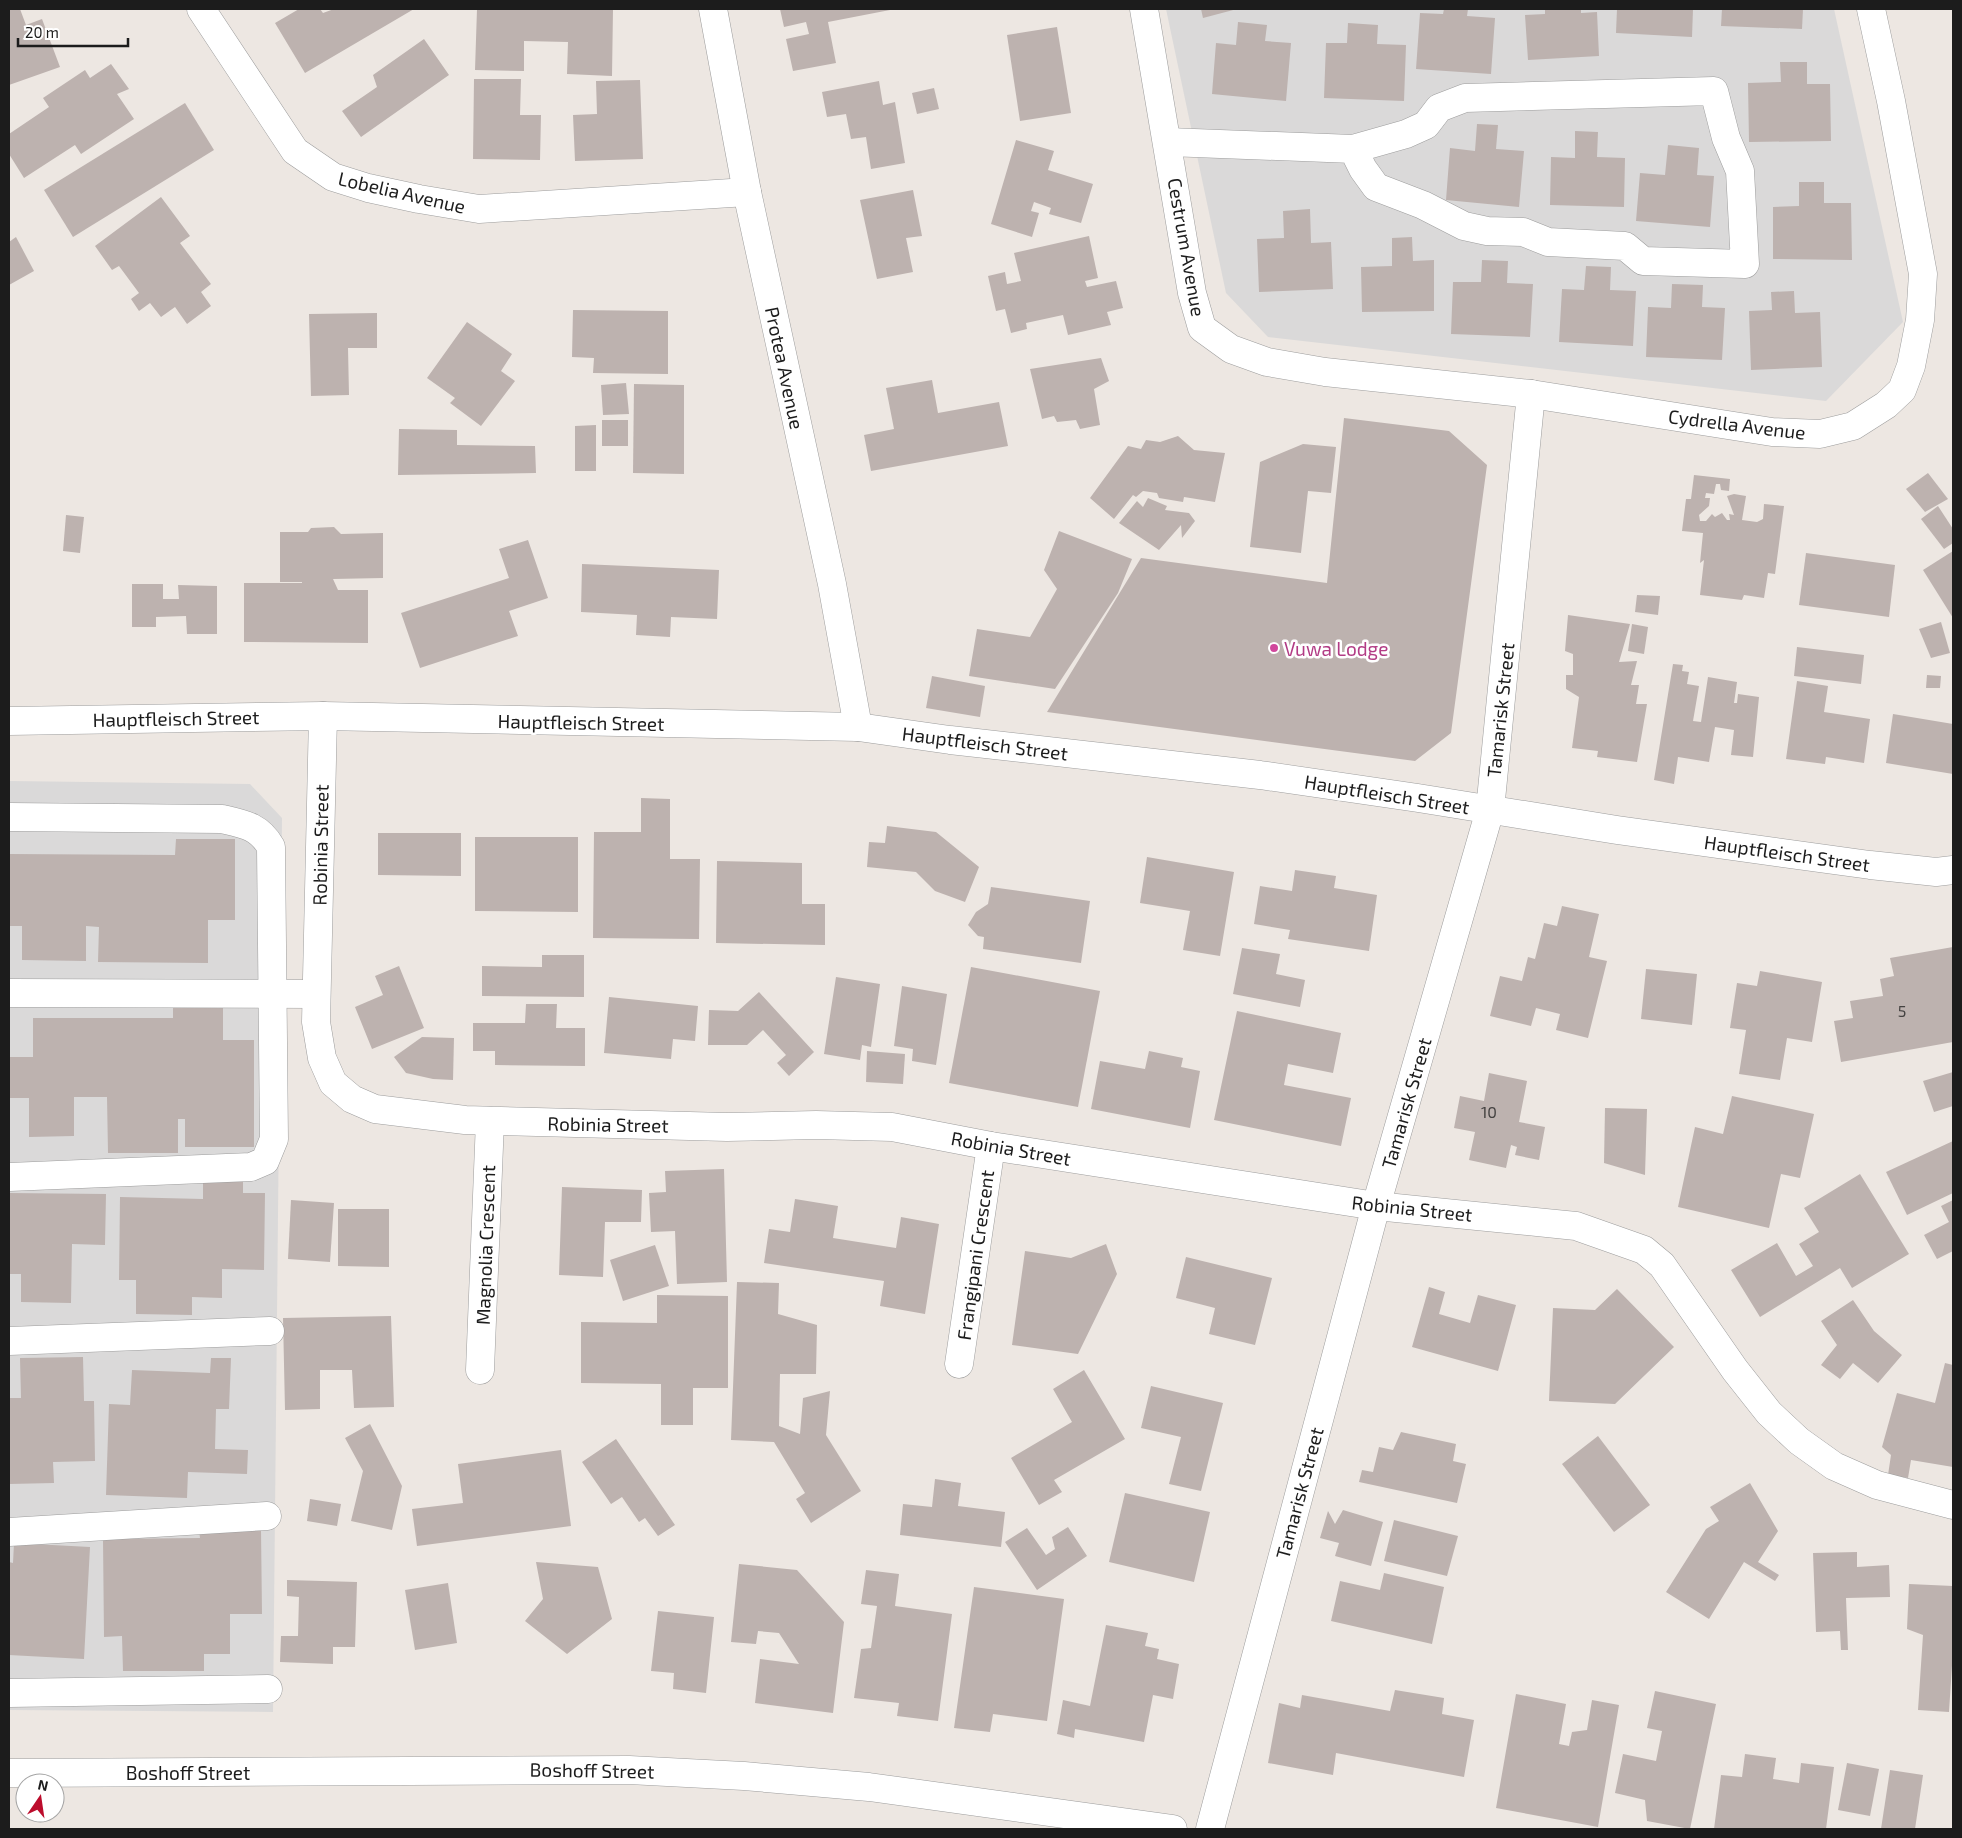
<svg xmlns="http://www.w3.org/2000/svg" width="1962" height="1838" font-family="'Exo 2',sans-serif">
<rect width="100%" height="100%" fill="#ede7e2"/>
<g fill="#dad9d9">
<polygon points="1166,9 1834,9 1903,322 1826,401 1268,337 1226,293"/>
<polygon points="9,781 250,784 282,818 273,1712 9,1710"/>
</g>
<g fill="#bdb2af">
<polygon points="9,9 20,9 26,25 42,19 60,67 9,85"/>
<polygon points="299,9 320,9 323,13 334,9 414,9 305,73 275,23"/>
<polygon points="477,9 613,9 612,76 567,74 568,42 524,41 524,71 475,70"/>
<polygon points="780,9 890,9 890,10 828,22 836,63 793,71 786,39 809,34 806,22 784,27"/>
<polygon points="1201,9 1237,9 1203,18"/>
<polygon points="1444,9 1468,9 1467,16 1495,18 1491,74 1416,69 1420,13 1443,14"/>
<polygon points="1545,9 1581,9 1581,13 1597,12 1599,56 1528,60 1525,15 1545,14"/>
<polygon points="1617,9 1693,9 1692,37 1616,33"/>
<polygon points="1722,9 1803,9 1802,29 1721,26"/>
<polygon points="1238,22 1267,25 1265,41 1291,43 1286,101 1212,94 1216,43 1236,45"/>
<polygon points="1348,23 1378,25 1377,44 1406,45 1404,101 1324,98 1326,43 1347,43"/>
<polygon points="1057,27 1071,113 1020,121 1007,35"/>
<polygon points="424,39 449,75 361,137 342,111 377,87 373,75"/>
<polygon points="1780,62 1807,62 1807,84 1830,84 1831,141 1749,142 1748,83 1781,82"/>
<polygon points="111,64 129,89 117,94 134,119 81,154 75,145 24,178 9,154 9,134 49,107 43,98 85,70 90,78"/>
<polygon points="474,79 521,79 520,115 541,115 540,160 473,159"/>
<polygon points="640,80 643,159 575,161 573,115 597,114 596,81"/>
<polygon points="879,81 883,105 895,102 905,163 871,169 866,137 851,139 846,114 827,117 822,92"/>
<polygon points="934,88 939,109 917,114 912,93"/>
<polygon points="185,103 214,150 73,237 44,190"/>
<polygon points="1477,124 1498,125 1496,149 1524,151 1519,207 1446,200 1450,148 1475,151"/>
<polygon points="1575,131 1598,132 1597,157 1625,158 1624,207 1550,205 1551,157 1575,158"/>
<polygon points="1016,140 1054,151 1048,170 1093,184 1081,223 1049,214 1051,208 1034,202 1031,211 1039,213 1032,237 991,224"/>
<polygon points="1668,145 1699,148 1697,175 1714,176 1710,227 1636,221 1640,173 1665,175"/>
<polygon points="1799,182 1824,182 1824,203 1851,203 1852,260 1773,259 1773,207 1799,206"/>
<polygon points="913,190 922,236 906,238 913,272 877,279 860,200"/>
<polygon points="161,197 190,236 180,243 211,284 201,292 211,306 187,324 175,307 161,317 150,303 139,311 131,299 139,293 119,266 112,270 95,246"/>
<polygon points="1310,209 1311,243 1331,242 1333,289 1259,292 1257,239 1284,238 1283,211"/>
<polygon points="1089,236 1098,278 1085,281 1087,287 1116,281 1123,308 1107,312 1111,325 1068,335 1063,315 1026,323 1027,329 1011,333 1005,309 996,311 988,276 1005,272 1007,284 1021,281 1014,253"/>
<polygon points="16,237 34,271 9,285 9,242"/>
<polygon points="1412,237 1413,261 1434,260 1434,311 1362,312 1361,267 1392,266 1392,238"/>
<polygon points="1482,260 1508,261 1507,283 1533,284 1530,337 1451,334 1453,282 1481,282"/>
<polygon points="1586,266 1611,267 1610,290 1636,291 1633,346 1559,342 1562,289 1584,290"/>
<polygon points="1672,284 1703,285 1702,307 1725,308 1722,360 1646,357 1648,307 1671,308"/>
<polygon points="1794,291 1795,313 1820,312 1822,367 1751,370 1749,311 1772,310 1771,292"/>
<polygon points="573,310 668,311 668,374 593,373 594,358 572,357"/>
<polygon points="377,313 377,348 348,348 349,395 311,396 309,314"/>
<polygon points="467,322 512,354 501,371 515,381 481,426 450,403 455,398 427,378"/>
<polygon points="1101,358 1109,381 1094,389 1100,425 1080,429 1076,420 1057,422 1054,416 1042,419 1030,369"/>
<polygon points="932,380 938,413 999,402 1008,446 871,471 864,435 894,429 886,388"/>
<polygon points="626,383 629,414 603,415 601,385"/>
<polygon points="634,384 684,385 684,474 633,473"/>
<polygon points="1344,418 1449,431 1487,465 1451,733 1415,761 1047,712 1141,558 1327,583"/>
<rect x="602" y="420" width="26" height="26"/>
<polygon points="596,425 596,471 575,471 575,426"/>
<polygon points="399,429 457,430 457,445 535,446 536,473 398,475"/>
<polygon points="1178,436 1194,450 1225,453 1215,502 1184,497 1183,502 1159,498 1157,493 1143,491 1136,497 1133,495 1114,519 1090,498 1128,446 1141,449 1146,440 1160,442"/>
<polygon points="1303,444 1336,447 1331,493 1308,491 1301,553 1250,547 1260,462"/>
<polygon points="1928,473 1948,499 1925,512 1906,489"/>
<polygon points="1694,475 1730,479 1729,491 1721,490 1720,484 1716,484 1714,494 1706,493 1705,498 1710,498 1709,506 1699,515 1700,521 1706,521 1712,514 1715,517 1722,513 1727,520 1730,520 1729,514 1734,515 1727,496 1734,494 1746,496 1742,520 1757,522 1763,519 1764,504 1784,506 1775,574 1768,573 1764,598 1744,595 1742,600 1700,595 1704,560 1700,563 1703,533 1682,531 1686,499 1691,499"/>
<polygon points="1148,498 1167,506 1165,510 1189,513 1195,521 1182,538 1181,525 1159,550 1119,523 1137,501 1143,507"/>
<polygon points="1938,506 1953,529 1953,543 1944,549 1921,519"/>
<polygon points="66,515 84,517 80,553 63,551"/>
<polygon points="334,527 341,534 383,533 383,578 333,579 338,590 368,590 368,643 244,642 244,583 302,583 302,582 280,582 280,532 308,532 311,528"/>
<polygon points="1059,531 1132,559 1118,593 1055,689 969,676 977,629 1030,637 1057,589 1044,570"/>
<polygon points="528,540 548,598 509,611 518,636 420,668 401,613 509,578 499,549"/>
<polygon points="1953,551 1953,618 1923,570"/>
<polygon points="1806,553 1895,565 1889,617 1799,605"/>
<polygon points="582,564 719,570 717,619 671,617 670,637 636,635 637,615 581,612"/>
<polygon points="132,584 163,584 163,599 179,599 178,585 217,586 217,634 187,634 186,616 156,617 156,627 132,627"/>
<polygon points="1637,595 1660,596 1658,615 1635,612"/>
<polygon points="1568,615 1630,624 1619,662 1637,661 1631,685 1639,685 1636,704 1647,704 1637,762 1597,757 1598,751 1572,748 1579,697 1566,689 1566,675 1573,675 1573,654 1565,651"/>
<polygon points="1941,622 1950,653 1931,658 1919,629"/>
<polygon points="1632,624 1648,627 1644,654 1628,651"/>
<polygon points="1797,647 1864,655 1861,684 1794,676"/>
<polygon points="1673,664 1683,665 1682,671 1689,672 1687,684 1699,686 1693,721 1701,722 1708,677 1737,682 1734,703 1737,703 1738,694 1759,697 1753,757 1731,755 1734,730 1715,727 1709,762 1678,757 1674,784 1654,780"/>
<polygon points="1927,675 1941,676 1940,688 1926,688"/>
<polygon points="932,676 985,686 980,717 926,708"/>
<polygon points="1797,681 1828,686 1824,712 1870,719 1864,763 1826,757 1825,764 1786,759"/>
<polygon points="1893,714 1953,724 1953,774 1886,763"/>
<polygon points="641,798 670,799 670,859 700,859 699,939 593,938 594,832 641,832"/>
<polygon points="887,826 936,832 979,867 965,902 935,891 916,872 867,867 869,842 885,843"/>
<polygon points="378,833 461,833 461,876 378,875"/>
<polygon points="475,837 578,837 578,912 475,911"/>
<polygon points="176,839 235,839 235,920 208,920 208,963 98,962 99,927 86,926 86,961 22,960 22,926 9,926 9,854 175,855"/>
<polygon points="1147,857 1234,872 1220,956 1183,950 1190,911 1140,903"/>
<polygon points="717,861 802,863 802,904 825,904 825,945 716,943"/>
<polygon points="1295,870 1336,876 1334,888 1377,895 1369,951 1288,939 1290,930 1254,924 1260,886 1292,891"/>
<polygon points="991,887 1090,901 1081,963 983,949 984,937 978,936 968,925 976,912 988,904"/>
<polygon points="1562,906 1599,914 1589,957 1607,961 1588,1038 1556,1030 1560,1014 1536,1008 1531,1026 1490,1016 1500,976 1522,981 1528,957 1535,959 1544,923 1557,926"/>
<polygon points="1953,947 1953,1042 1841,1062 1834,1021 1853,1018 1850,1001 1883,996 1880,979 1894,976 1890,958"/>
<polygon points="1242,948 1280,954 1276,974 1305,980 1300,1007 1233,994"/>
<polygon points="542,955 584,955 584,997 482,996 482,966 542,967"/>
<polygon points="399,966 424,1028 372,1049 355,1007 383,995 375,976"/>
<polygon points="971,967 1100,991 1078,1107 949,1083"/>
<polygon points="1646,969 1697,974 1692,1025 1641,1019"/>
<polygon points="1760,971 1822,982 1812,1042 1787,1038 1780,1080 1739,1074 1746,1030 1730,1028 1737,983 1757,986"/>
<polygon points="836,977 880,984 871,1047 862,1045 860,1060 824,1054"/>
<polygon points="902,986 947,994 936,1065 912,1061 913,1049 894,1046"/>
<polygon points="759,992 814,1052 789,1076 777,1063 786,1055 763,1030 747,1045 708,1045 709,1010 738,1011"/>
<polygon points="223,995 223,1040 254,1040 254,1147 185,1147 185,1119 178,1119 178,1153 108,1153 107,1097 74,1097 74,1136 29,1137 29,1098 9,1098 9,1057 33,1057 33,1018 173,1018 173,996"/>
<polygon points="609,997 698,1006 695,1041 673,1039 671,1059 604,1053"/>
<polygon points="526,1004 557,1004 556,1028 585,1028 585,1066 495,1065 495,1051 473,1051 473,1023 525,1023"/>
<polygon points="1237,1011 1341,1033 1333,1073 1288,1064 1284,1085 1351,1098 1341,1146 1214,1120"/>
<polygon points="422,1037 454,1038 453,1080 433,1079 406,1073 394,1057"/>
<polygon points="867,1051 905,1054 903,1084 866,1082"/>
<polygon points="1149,1051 1183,1058 1181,1067 1200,1071 1190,1128 1091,1109 1100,1061 1145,1069"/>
<polygon points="1953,1072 1953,1106 1934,1112 1923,1081"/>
<polygon points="1489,1073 1527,1081 1519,1122 1545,1127 1539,1160 1515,1155 1517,1147 1511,1145 1506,1168 1469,1160 1475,1132 1454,1128 1460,1096 1484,1101"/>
<polygon points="1732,1096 1814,1114 1800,1178 1781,1174 1769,1228 1678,1207 1695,1127 1723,1134"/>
<polygon points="1605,1108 1647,1109 1645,1175 1604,1163"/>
<polygon points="1953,1141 1953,1193 1907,1215 1886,1172"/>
<polygon points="724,1169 727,1282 677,1284 675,1231 651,1232 649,1193 666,1192 665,1171"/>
<polygon points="1860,1174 1909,1254 1852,1288 1840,1268 1760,1317 1731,1270 1777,1243 1796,1276 1813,1266 1799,1244 1819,1232 1804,1208"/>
<polygon points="203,1178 243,1179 243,1193 265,1193 264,1270 222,1269 222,1298 192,1297 192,1315 136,1314 136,1280 119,1280 120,1197 203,1199"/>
<polygon points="562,1187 642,1190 641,1222 605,1222 603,1277 559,1275"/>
<polygon points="9,1193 106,1194 105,1245 72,1244 71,1303 21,1302 21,1274 9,1274"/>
<polygon points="795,1199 838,1206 833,1238 896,1248 901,1217 939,1224 925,1314 880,1306 884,1281 764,1263 769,1229 790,1232"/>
<polygon points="291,1200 334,1203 330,1262 288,1259"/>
<polygon points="1953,1200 1953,1251 1937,1259 1924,1235 1949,1222 1941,1206"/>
<polygon points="338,1209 389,1209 389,1267 338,1266"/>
<polygon points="1106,1244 1117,1274 1078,1354 1012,1345 1025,1251 1071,1258"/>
<polygon points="655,1245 669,1286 623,1301 610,1260"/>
<polygon points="1186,1257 1272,1278 1255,1345 1209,1334 1215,1308 1176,1298"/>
<polygon points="737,1282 779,1283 778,1314 817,1325 816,1374 780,1374 779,1426 800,1434 803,1398 830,1391 826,1435 861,1491 811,1523 796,1499 805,1493 774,1442 731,1440"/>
<polygon points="1429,1287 1445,1292 1439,1314 1470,1323 1478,1295 1516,1305 1498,1371 1412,1347"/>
<polygon points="1617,1289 1674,1347 1615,1404 1549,1401 1553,1308 1595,1310"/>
<polygon points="657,1295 728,1296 728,1388 693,1388 693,1425 661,1425 661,1384 581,1383 581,1322 657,1323"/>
<polygon points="1853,1300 1874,1331 1902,1355 1878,1383 1853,1363 1840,1379 1821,1365 1837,1345 1821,1321"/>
<polygon points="391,1316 394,1407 354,1408 352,1370 320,1370 320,1409 285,1410 283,1318"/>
<polygon points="83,1357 84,1401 94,1401 95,1461 53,1462 54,1483 9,1484 9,1398 21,1398 20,1358"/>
<polygon points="211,1358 231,1358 229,1409 216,1409 215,1449 248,1450 247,1474 188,1472 187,1498 106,1495 109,1404 130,1405 132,1370 210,1373"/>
<polygon points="1945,1363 1953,1365 1953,1467 1911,1460 1908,1478 1888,1475 1891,1455 1882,1447 1897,1393 1935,1403"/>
<polygon points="1084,1370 1125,1439 1054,1480 1062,1492 1039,1505 1011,1458 1072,1422 1053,1389"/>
<polygon points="1151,1386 1223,1403 1201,1491 1169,1484 1181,1437 1141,1428"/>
<polygon points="370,1424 402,1486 392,1530 351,1521 363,1471 345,1438"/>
<polygon points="1401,1432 1456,1444 1453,1461 1466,1464 1457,1503 1359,1482 1362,1470 1373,1472 1379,1447 1393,1450"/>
<polygon points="1598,1436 1650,1505 1614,1532 1562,1464"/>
<polygon points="616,1439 675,1525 658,1536 645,1518 639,1522 622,1497 611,1504 582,1462"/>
<polygon points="561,1450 571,1526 417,1546 412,1509 463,1503 458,1464"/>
<polygon points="935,1479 961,1483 958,1506 1005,1512 1001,1547 900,1535 903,1504 932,1507"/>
<polygon points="1750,1483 1778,1531 1758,1562 1779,1575 1775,1581 1744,1562 1709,1619 1666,1592 1706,1529 1719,1521 1710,1507"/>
<polygon points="1125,1493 1210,1512 1194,1582 1109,1562"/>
<polygon points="310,1499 341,1504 337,1526 307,1521"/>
<polygon points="1343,1510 1383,1522 1371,1566 1335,1556 1339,1543 1320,1538 1328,1511 1335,1524"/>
<polygon points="1394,1520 1458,1536 1447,1576 1384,1561"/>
<polygon points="1068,1527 1087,1556 1037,1590 1005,1542 1027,1528 1046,1555 1055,1549 1052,1537"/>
<polygon points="199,1530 261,1530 262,1614 230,1614 230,1654 204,1654 204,1671 123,1671 122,1636 104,1637 103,1539 200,1538"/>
<polygon points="14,1543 90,1547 84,1659 9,1655 10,1636 9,1636 9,1562 13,1563"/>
<polygon points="1857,1552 1857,1567 1889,1565 1890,1597 1846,1598 1848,1650 1841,1650 1840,1631 1816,1632 1813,1553"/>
<polygon points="536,1562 598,1567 612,1619 567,1654 525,1621 543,1599"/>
<polygon points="739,1564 797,1570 844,1622 833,1713 755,1703 760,1659 799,1664 779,1633 758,1631 756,1644 731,1642"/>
<polygon points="866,1570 899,1574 895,1606 952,1614 938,1721 897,1716 899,1703 854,1698 861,1649 871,1648 877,1606 861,1604"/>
<polygon points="1384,1573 1444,1587 1432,1644 1331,1621 1340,1581 1380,1590"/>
<polygon points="287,1580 357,1582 355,1647 333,1647 333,1664 280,1662 281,1636 298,1636 299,1597 287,1596"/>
<polygon points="448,1583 457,1643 415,1650 405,1590"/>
<polygon points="1909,1584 1953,1586 1953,1650 1949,1712 1918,1710 1923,1635 1907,1629"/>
<polygon points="974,1587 1064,1599 1047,1721 993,1714 990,1732 954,1728"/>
<polygon points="658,1611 714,1617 706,1693 673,1689 674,1673 651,1671"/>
<polygon points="1106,1625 1148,1633 1145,1646 1159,1649 1157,1659 1179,1664 1173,1699 1153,1695 1144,1742 1075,1729 1074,1738 1057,1734 1063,1700 1090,1706"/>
<polygon points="1395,1690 1444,1698 1442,1714 1474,1720 1464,1777 1336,1753 1333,1775 1268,1763 1279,1703 1300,1708 1302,1695 1390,1711"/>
<polygon points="1655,1691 1716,1704 1690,1829 1647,1821 1645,1800 1615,1793 1623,1754 1656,1761 1662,1731 1647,1728"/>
<polygon points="1516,1694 1566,1704 1559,1744 1569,1746 1572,1732 1587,1730 1592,1700 1619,1705 1598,1827 1496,1808"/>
<polygon points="1745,1754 1776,1758 1773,1779 1799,1783 1801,1763 1834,1767 1826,1829 1714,1829 1721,1775 1742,1777"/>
<polygon points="1847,1763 1879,1769 1870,1816 1838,1810"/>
<polygon points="1890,1770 1923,1775 1915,1829 1881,1829"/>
</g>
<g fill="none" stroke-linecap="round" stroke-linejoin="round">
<g stroke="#9d9d9d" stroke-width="29">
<g id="minor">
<polyline points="201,9 295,151 333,177 368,188 419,199 479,209 747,192"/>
<polyline points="713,9 747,192 832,584 858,727"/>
<polyline points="1144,9 1192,293 1202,328 1231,349 1267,362 1325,372 1531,394 1772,432 1820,434 1853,426 1886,405 1902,390 1911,366 1920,320 1923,274 1891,101 1871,9"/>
<polyline points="1168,142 1353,149 1406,134 1426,125 1439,108 1465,98 1714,91 1726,138 1740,171 1745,264 1643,261 1625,246 1548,242 1523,232 1487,231 1464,226 1423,205 1376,187 1363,169 1353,149"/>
<polyline points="323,716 316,1022 322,1058 333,1083 352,1099 375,1109 465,1120 727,1127 816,1125 892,1127 991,1146 1376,1206 1576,1226 1644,1250 1662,1265 1735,1370 1769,1413 1799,1441 1834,1466 1877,1485 1953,1505"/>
<polyline points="9,721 323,716 858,727 950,740 1260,775 1418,798 1617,830 1870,865 1936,872 1953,870"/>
<path d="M9 817 222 819C244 824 259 826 271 847L274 1139 265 1161 251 1167 9 1177"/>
<polyline points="9,993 316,994"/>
<polyline points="9,1341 270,1331"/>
<polyline points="959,1364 991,1146"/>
<polyline points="480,1370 490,1121"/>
<polyline points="9,1532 267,1516"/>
<polyline points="9,1693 268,1689"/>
<polyline points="9,1773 629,1770 744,1776 869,1787 1173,1829"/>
<polyline points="1210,1829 1376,1206 1490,810 1531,394"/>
</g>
</g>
<use href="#minor" stroke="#fff" stroke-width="28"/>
</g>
<circle fill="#d1479c" stroke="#fff" stroke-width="2" cx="1274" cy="648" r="5"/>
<g text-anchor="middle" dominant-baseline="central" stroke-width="5" stroke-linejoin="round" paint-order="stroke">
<g font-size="16" fill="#444241">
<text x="1902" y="1010">5</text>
<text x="1489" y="1111">10</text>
</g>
<g font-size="19" fill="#1c1c1c" stroke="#fff">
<text transform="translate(402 192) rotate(13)">Lobelia Avenue</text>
<text transform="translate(1187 247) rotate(80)">Cestrum Avenue</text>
<text transform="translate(785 368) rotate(78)">Protea Avenue</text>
<text transform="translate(1737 424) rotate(7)">Cydrella Avenue</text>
<text transform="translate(1500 710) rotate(-84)">Tamarisk Street</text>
<text transform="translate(176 718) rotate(-1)">Hauptfleisch Street</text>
<text transform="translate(581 722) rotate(1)">Hauptfleisch Street</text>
<text transform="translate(985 743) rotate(7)">Hauptfleisch Street</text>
<text transform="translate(1387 794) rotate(9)">Hauptfleisch Street</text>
<text transform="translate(320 845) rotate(-89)">Robinia Street</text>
<text transform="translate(1787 853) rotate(8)">Hauptfleisch Street</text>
<text transform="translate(1406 1103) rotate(-74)">Tamarisk Street</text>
<text transform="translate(608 1124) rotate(1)">Robinia Street</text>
<text transform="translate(1011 1148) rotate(10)">Robinia Street</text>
<text transform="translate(1412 1208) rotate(6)">Robinia Street</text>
<text transform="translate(485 1245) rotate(-88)">Magnolia Crescent</text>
<text transform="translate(975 1255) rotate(-82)">Frangipani Crescent</text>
<text transform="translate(1299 1493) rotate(-75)">Tamarisk Street</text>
<text transform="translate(592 1770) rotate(1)">Boshoff Street</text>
<text x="188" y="1772">Boshoff Street</text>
</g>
<g font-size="19" fill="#b23c85" stroke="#fff" text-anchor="start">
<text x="1284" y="648">Vuwa Lodge</text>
</g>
</g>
<rect width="1962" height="1838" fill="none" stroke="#1c1c1c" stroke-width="20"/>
<g transform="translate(40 1798) rotate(13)"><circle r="24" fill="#ffffff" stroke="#a4a4a4"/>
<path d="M0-4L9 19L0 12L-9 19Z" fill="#bc0c2c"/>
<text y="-8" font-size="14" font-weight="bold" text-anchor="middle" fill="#1c1c1c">N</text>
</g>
<path d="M18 38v8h110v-8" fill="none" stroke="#1c1c1c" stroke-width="2.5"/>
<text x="25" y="38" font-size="15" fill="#1c1c1c" stroke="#ffffff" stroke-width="4" paint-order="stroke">20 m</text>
</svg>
